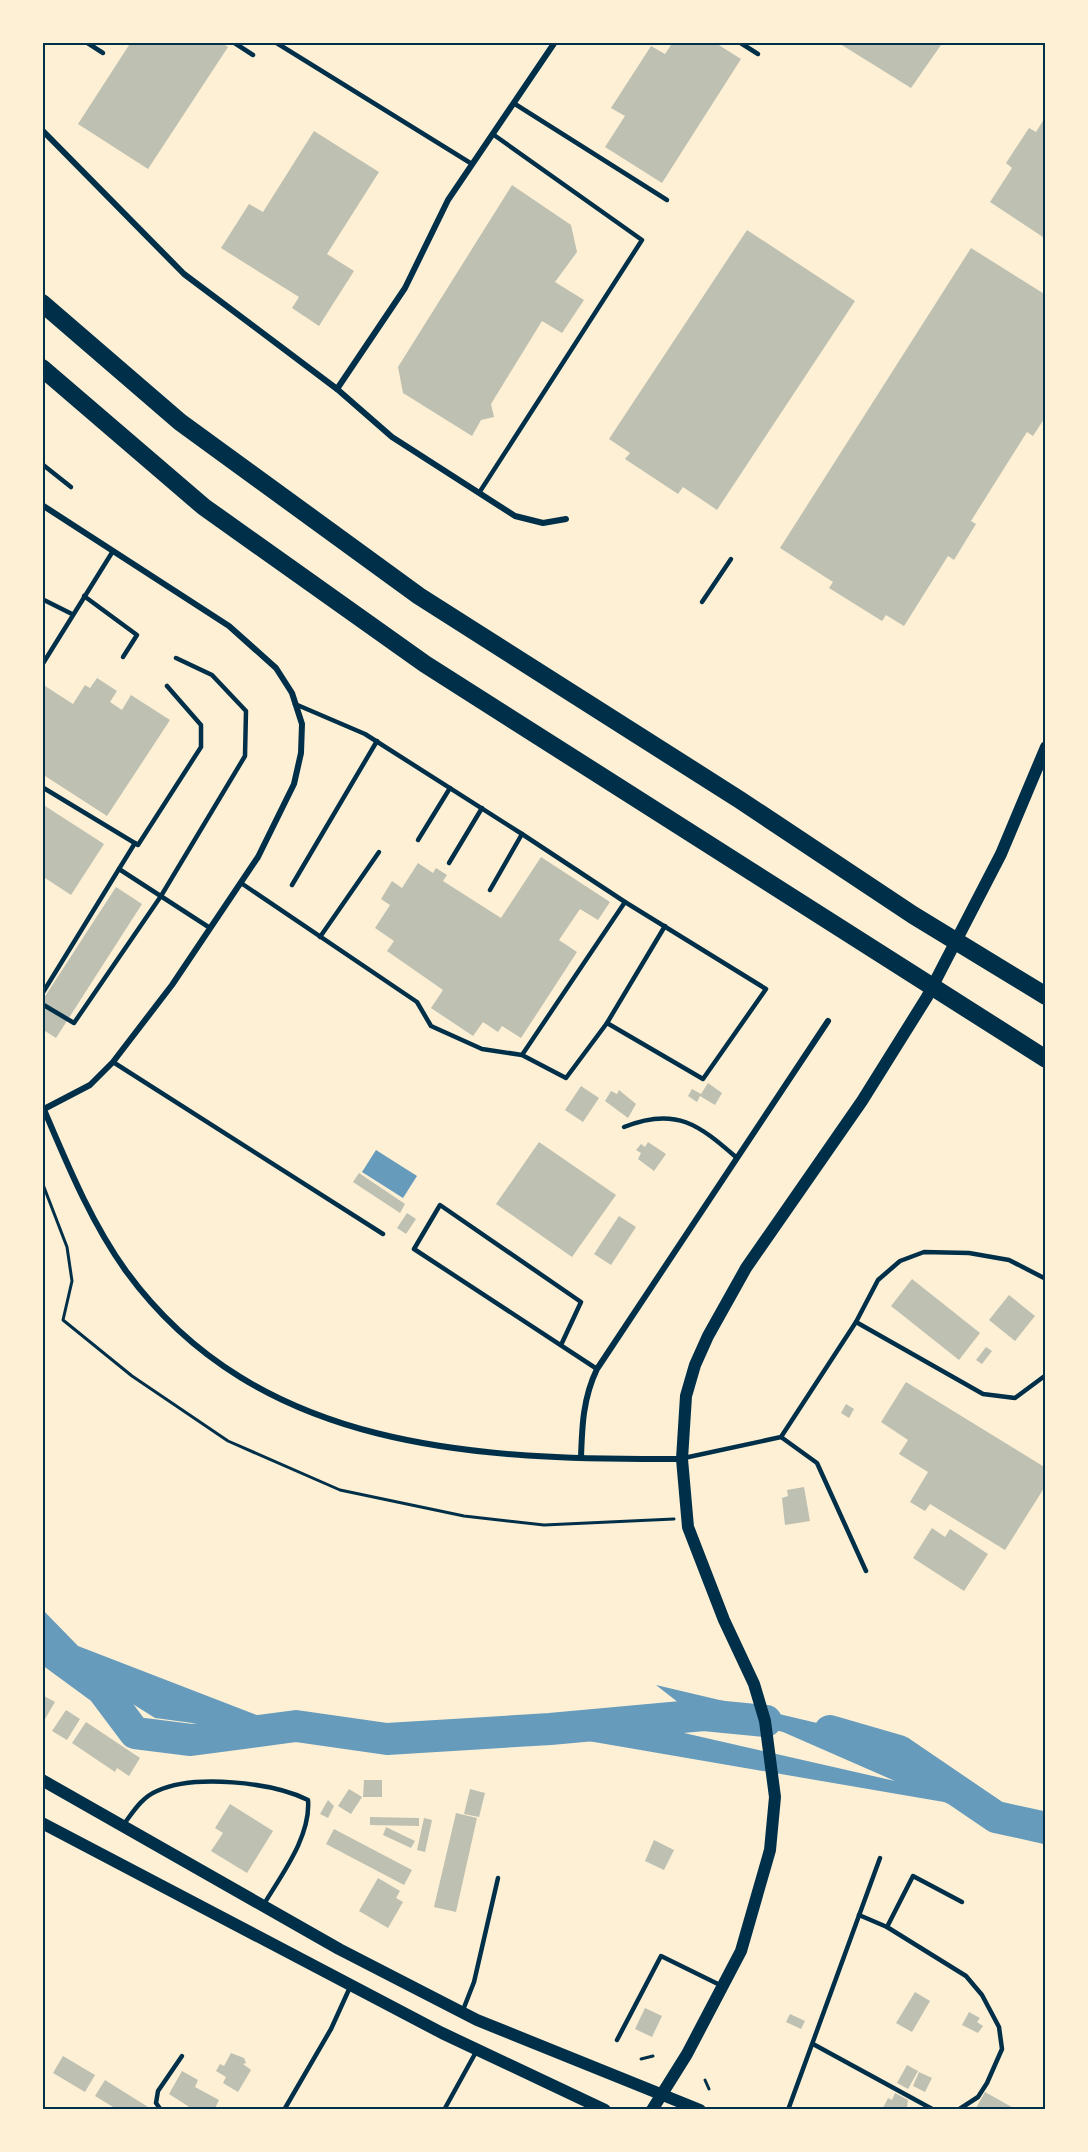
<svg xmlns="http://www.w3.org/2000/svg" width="1088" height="2152" font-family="'DM Sans',sans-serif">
<rect width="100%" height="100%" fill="#fdf0d5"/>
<g fill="#669bbc">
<polygon points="376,1150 417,1176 403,1198 362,1172"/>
<polygon points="42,1609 78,1646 275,1722 406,1729 614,1717 895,1781 783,1732 684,1707 656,1685 851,1731 963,1796 1046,1826 1046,1845 944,1802 530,1731 312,1739 155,1718 42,1647"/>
</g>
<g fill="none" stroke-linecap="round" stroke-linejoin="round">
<g stroke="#669bbc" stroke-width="32">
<polyline points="42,1645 102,1689 135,1733 191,1740 296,1726 387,1739 550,1729 704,1715 766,1721"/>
<polyline points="830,1731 899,1751 996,1817 1046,1828"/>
</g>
</g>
<g fill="#bec0b2">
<polygon points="131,42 220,42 228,47 148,169 78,124"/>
<polygon points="673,42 714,42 741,59 662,183 605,147 625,116 611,108 651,46 665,54"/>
<polygon points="837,42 943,42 911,88"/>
<polygon points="1046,116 1046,239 990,202 1012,168 1006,163 1029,128 1036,132"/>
<polygon points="314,131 379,172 327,254 354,271 319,326 292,308 299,297 221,248 249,204 263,212"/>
<polygon points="512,185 571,225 577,252 555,282 584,300 562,333 542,321 491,404 494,417 481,420 472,436 403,393 398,367"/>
<polygon points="747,230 855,301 717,510 683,487 678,494 625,459 630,453 609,439"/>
<polygon points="971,248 1046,295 1046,416 1033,436 1027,432 971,521 976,524 954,560 948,556 904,626 886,615 882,621 829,588 833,582 780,548"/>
<polygon points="97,678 117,691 110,702 122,710 131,695 170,720 107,816 42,774 42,684 73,704 85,685 90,688"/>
<polygon points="42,804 104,844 71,895 42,876"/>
<polygon points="541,857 610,902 598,920 580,909 559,940 577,952 521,1038 502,1026 498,1032 483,1022 473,1036 431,1008 443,990 387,951 394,941 375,928 390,905 381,899 392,881 402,888 418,863 433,873 436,868 447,875 443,881 501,918"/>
<polygon points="116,887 142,904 56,1038 42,1029 42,1001"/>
<polygon points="708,1083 722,1093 715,1105 700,1096 697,1102 688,1096 692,1089 701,1094"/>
<polygon points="581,1086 599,1098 583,1122 565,1110"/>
<polygon points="619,1090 636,1104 628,1118 605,1101 611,1091 617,1094"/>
<polygon points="539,1142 616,1195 572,1257 496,1204"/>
<polygon points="648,1142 666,1154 654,1171 638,1159 641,1153 636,1150 641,1144 645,1147"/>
<polygon points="359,1173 405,1204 400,1213 353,1182"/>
<polygon points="407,1213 416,1219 406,1234 397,1228"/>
<polygon points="619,1216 636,1227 611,1265 594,1254"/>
<polygon points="912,1279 980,1333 959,1360 891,1306"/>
<polygon points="1009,1295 1035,1316 1015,1341 989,1320"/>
<polygon points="986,1347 992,1351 982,1364 976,1360"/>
<polygon points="906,1382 1046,1468 1046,1485 1005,1550 930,1504 925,1511 910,1502 928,1472 899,1454 908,1440 881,1422"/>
<polygon points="846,1404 854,1409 849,1418 841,1413"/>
<polygon points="804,1487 810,1521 785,1525 782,1498 788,1496 787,1490"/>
<polygon points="932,1528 945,1537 950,1529 988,1554 964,1591 913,1558"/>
<polygon points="42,1695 55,1702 42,1724"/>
<polygon points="66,1710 80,1719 67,1740 52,1731"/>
<polygon points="86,1722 140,1758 129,1776 117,1768 115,1772 72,1743"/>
<polygon points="364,1780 382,1780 382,1797 363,1797"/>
<polygon points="349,1789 362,1797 351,1814 338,1806"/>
<polygon points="470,1789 485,1793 479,1817 464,1814"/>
<polygon points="328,1800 334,1806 328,1818 320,1814"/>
<polygon points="230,1804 273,1831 247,1873 211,1851 223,1833 215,1828"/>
<polygon points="456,1813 477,1818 456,1912 434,1907"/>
<polygon points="370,1817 419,1818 419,1826 370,1825"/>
<polygon points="424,1818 432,1820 425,1852 417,1850"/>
<polygon points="386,1827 415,1841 411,1848 383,1835"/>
<polygon points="334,1829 412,1870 404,1885 326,1844"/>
<polygon points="654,1840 674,1850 664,1870 645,1861"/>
<polygon points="378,1878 400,1891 396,1898 403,1902 388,1928 359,1911"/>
<polygon points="915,1992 930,2001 912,2032 896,2023"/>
<polygon points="645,2008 662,2016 652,2037 635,2029"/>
<polygon points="969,2012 980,2018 977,2022 983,2026 978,2033 962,2025"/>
<polygon points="790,2014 805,2021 801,2029 786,2022"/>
<polygon points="231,2053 244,2058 246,2063 243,2064 251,2070 238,2092 223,2083 226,2077 216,2071 220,2064 224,2066"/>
<polygon points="63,2056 95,2075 85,2092 53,2073"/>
<polygon points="907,2065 918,2071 908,2089 897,2083"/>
<polygon points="182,2071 198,2080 195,2087 219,2100 214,2110 194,2110 169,2094"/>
<polygon points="919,2072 932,2078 925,2092 913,2086"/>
<polygon points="105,2080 148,2107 146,2110 118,2110 95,2096"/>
<polygon points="985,2092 1017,2110 975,2110"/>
<polygon points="895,2093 908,2100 907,2107 914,2110 882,2110 888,2098 892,2100"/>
</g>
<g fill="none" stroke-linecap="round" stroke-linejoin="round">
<g stroke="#003049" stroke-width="3">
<polyline points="42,1182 67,1247 72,1281 63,1320 132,1376 228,1441 340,1490 464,1516 544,1525 674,1519"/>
<polyline points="641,2059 653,2056"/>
<polyline points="705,2080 709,2089"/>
</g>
<g stroke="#003049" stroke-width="4.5">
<polyline points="86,42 103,53"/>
<polyline points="233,42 253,55"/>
<polyline points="275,42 472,164"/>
<polyline points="739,42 758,54"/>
<polyline points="515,104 667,200"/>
<polyline points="42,464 71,487"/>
<polyline points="479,493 642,240 494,135"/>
<polyline points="84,596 137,635 123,657"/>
<polyline points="42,599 72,614"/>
<polyline points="702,602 731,559"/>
<polyline points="42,665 113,551"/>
<polyline points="295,704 365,734 522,834 490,890"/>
<polyline points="42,787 138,845 201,747 201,725 167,686"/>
<polyline points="522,834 625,902"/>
<polyline points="418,840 450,788"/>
<polyline points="449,863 482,808"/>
<polyline points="119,869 210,928"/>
<polyline points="241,883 417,1002 431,1026 482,1049 522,1055 566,1078 607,1023 703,1079 766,989 625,902 522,1055"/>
<polyline points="292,885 377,741"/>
<polyline points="320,937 379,852"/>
<polyline points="42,994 135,843"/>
<polyline points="42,1004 74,1023 161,896 245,756 246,711 212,675 176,658"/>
<polyline points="607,1023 665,926"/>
<polyline points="113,1062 383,1234"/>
<path d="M624 1127C676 1106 699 1125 737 1158"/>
<polyline points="856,1322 983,1394 1015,1398 1046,1375"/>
<polyline points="561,1345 581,1302 440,1205 414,1249 597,1369"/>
<polyline points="781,1437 817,1463 866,1571"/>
<polyline points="684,1458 781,1437 856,1322 878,1280 900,1261 924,1252 969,1253 1009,1260 1046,1279"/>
<path d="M124 1824C133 1812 142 1797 157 1791 194 1774 272 1782 308 1800 311 1836 282 1874 264 1904"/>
<polyline points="859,1915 887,1927 966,1976 982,1995 999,2027 1002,2049 987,2083 978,2097 958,2110"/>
<polyline points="887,1927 913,1876 962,1902"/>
<polyline points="463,2010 474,1982 498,1878"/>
<polyline points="617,2040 661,1956 720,1985"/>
<polyline points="813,2044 934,2110"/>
<polyline points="161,2110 156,2103 158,2091 182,2056"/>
<polyline points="284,2110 331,2029 351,1985"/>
<polyline points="444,2110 476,2052"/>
<polyline points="788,2110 880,1858"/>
</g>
<g stroke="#003049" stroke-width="6">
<polyline points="42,130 184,274 337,389 392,437 515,516 543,523 566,519"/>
<polyline points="337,389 405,288 448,200 555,42"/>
<polyline points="42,505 229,626 276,668 292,693 302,724 301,753 294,784 258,857 172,985 113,1062 90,1085 44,1109"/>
<path d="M42 1105C66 1161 90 1221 126 1271 258 1452 478 1460 682 1459"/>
<path d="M581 1458C582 1426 583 1398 597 1369L828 1021"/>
</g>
<g stroke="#003049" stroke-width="12">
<polyline points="42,1780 339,1949 477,2020 700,2110"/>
<polyline points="42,1823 442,2033 605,2110"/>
<polyline points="652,2110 687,2054 741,1951 770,1850 775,1797 765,1721 754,1684 724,1620 688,1527 682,1459 686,1396 695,1365 708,1336 746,1268 862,1101 927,997 1001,854 1046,747"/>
</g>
<g stroke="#003049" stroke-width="18">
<polyline points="42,303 180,422 419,596 740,800 913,915 1046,996"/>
<polyline points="42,368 204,507 425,664 1046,1059"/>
</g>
</g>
<rect width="1088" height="2152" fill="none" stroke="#fdf0d5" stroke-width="87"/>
<rect x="44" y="44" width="1000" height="2064" fill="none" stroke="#003049" stroke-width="2"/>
</svg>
